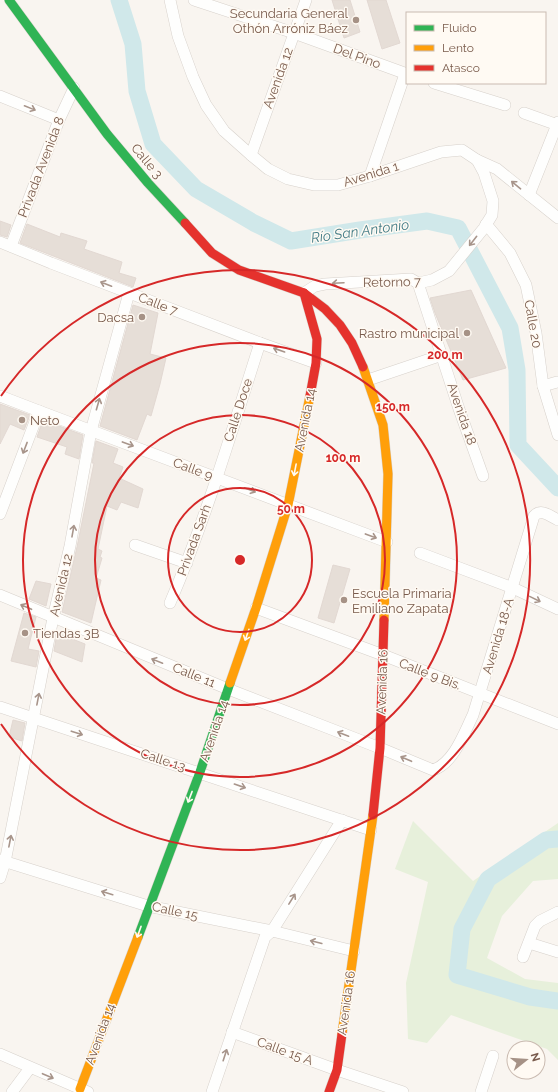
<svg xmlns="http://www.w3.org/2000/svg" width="558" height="1092" font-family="Raleway,sans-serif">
<rect width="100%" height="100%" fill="#f9f5f0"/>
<polygon fill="#e7f0db" points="413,821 473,881 558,823 558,879 533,881 502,916 487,958 525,979 558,983 558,1060 547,1049 451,1015 427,1043 408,1039 406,983 428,882 395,869"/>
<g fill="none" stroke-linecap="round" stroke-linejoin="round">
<g stroke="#d0e8ea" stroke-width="17">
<polyline points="119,0 133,44 137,91 153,144 196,189 254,223 291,241 360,230 427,221 458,228 510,328 517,370 518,445 558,488"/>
<polyline points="558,839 546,840 488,879 462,929 457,975 530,997 558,1001"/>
</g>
</g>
<g fill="#e6ded7" stroke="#e2d8d2">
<polygon points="332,0 350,0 360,32 344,38"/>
<polygon points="367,0 386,0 400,43 382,49"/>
<polygon points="0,221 11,225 7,237 0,235"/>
<polygon points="27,224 60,237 61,233 87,241 84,249 122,262 119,273 136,278 133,287 20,243"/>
<polygon points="471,290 506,368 463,380 435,313 430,298"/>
<polygon points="133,305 158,313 150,354 166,358 160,384 151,416 147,414 137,440 100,426"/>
<polygon points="0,404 30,415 24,430 10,424 0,444"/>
<polygon points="43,420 83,435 79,459 65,454 67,447 37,437"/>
<polygon points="96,441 118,449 113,463 123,467 119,478 143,489 138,508 121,502 117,510 107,506 98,549 102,551 100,557 102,558 96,578 101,580 91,623 62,612 77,547 94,463 92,463"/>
<polygon points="333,565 350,569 334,623 318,618"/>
<polygon points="36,581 51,584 46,606 29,599"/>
<polygon points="24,613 36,617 28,649 39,651 36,667 11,661"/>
<polygon points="57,633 85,644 82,662 54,651"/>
<polygon points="13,720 25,723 22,741 9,737"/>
</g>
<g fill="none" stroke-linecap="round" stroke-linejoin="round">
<g stroke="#d7d1cb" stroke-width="12">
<g id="street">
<polyline points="170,0 178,36 193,77 206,105 224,131 251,155 268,169 288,179 314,185 338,185 370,176 441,152 462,150 477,160 497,169 558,218"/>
<polyline points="194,0 294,33 407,74"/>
<polyline points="434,83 505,105"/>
<polyline points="0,96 59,120"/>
<polyline points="524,113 558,125"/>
<polyline points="251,155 306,0"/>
<polyline points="370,176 405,74"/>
<polyline points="529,195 558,122"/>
<polyline points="486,224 510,253 526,285 536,333 543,386 558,435"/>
<polyline points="0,242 51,263 260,343 316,363"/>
<polyline points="11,246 59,120 74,88"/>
<polyline points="418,283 459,409 483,476"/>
<polyline points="304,293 315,286 325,284 411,279 418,283 432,280 449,271 484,228 492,215 493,201 484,173 477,160"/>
<polyline points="368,380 442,355"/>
<polyline points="543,386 557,382"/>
<polyline points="0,396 39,411 387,542"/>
<polyline points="0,514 39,411"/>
<polyline points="135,545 187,563"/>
<polyline points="420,553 513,588 558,609"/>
<path d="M0 595 228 689 380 748 433 770C454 763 464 733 473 715L534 516C541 508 550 516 558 520"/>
<path d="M170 603C206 519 232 430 260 343"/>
<polyline points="256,608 383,655 558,724"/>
<polyline points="0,707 371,830"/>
<polyline points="0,860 148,906 272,931 354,951"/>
<polyline points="0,878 5,862 53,618 70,546 91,431 129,293"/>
<polyline points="529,943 558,952"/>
<polyline points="523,957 535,926 540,921 558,912"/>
<polyline points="232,1032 337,1070 403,1092"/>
<polyline points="0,1054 88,1092"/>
<polyline points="12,1092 30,1068"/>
<polyline points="212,1092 265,937 272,931 342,820"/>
<polyline points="481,1092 493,1056"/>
</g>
</g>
<g stroke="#d9d2cb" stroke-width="10">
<g id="fast">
<polyline points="9,0 107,134 148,183 185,223"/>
<polyline points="138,937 200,772 230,683"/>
</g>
</g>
<g stroke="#d9d2cb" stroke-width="10">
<g id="slow">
<polyline points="363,367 383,425 388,474 384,620"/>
<polyline points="230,683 256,608 288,505 310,396"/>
<polyline points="342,1034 373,815"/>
<polyline points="80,1089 138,937"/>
</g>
</g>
<g stroke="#d9d2cb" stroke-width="10">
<g id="jam">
<polyline points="185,223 212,253 239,270 304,293 325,309 340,325 352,343 363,367"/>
<polyline points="304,293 317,339 316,363 310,396"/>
<polyline points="373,815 380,748 384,620"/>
<polyline points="329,1092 337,1070 342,1034"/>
</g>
</g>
<use href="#street" stroke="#fefefd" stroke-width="11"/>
<use href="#fast" stroke="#30b455" stroke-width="9"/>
<use href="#slow" stroke="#ff9f0a" stroke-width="9"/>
<use href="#jam" stroke="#e5322d" stroke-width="9"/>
</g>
<defs><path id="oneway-shaft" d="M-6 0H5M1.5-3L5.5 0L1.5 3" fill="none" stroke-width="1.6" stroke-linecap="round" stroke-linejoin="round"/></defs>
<g stroke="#a8958b">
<use href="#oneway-shaft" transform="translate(30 108) rotate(22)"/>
<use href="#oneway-shaft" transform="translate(516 185) rotate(-140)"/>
<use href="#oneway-shaft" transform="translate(473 241) rotate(128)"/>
<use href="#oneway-shaft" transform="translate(338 283) rotate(177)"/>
<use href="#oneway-shaft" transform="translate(106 284) rotate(-159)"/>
<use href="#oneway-shaft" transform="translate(279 350) rotate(-161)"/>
<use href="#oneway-shaft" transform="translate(98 404) rotate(-74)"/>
<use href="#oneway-shaft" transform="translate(128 444) rotate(20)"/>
<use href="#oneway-shaft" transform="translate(25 448) rotate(111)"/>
<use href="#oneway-shaft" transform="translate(250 490) rotate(21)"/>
<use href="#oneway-shaft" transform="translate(73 531) rotate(-80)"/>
<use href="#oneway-shaft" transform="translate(371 536) rotate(20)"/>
<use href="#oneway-shaft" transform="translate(535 599) rotate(26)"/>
<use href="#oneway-shaft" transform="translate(26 607) rotate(-157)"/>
<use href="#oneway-shaft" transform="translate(157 661) rotate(-158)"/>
<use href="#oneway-shaft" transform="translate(38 699) rotate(-79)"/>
<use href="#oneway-shaft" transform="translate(77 733) rotate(18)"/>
<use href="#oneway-shaft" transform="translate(343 734) rotate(-159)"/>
<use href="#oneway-shaft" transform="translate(406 759) rotate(-157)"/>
<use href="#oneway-shaft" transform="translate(240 786) rotate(19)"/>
<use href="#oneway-shaft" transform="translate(10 841) rotate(-79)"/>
<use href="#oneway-shaft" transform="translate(107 893) rotate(-163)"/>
<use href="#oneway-shaft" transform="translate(292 899) rotate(-58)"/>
<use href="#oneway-shaft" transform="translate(316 942) rotate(-166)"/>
<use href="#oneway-shaft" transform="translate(225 1055) rotate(-72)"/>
<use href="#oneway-shaft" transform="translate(48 1076) rotate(23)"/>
</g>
<g stroke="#fffaf3">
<use href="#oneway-shaft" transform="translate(295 470) rotate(101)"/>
<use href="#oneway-shaft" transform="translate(247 635) rotate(109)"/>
<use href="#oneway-shaft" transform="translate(190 797) rotate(111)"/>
<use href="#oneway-shaft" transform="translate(139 932) rotate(110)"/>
</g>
<g fill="none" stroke="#d62828" stroke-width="2">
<circle cx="240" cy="560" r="72"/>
<circle cx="240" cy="560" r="145"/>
<circle cx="240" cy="560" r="217"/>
<path d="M1 396A290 290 0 1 1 1 724"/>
</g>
<g fill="#a69286" stroke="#fffaf3" stroke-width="1.5">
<circle cx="356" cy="20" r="4"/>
<circle cx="142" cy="317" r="4"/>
<circle cx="467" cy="333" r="4"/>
<circle cx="22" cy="420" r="4"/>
<circle cx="344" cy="600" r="4"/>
<circle cx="25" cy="633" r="4"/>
</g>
<g text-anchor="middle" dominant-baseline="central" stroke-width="3" stroke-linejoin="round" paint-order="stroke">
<g font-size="13" fill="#7a5c4d" stroke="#fffaf3" text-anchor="end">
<text x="348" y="13">Secundaria General<tspan x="348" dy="15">Othón Arróniz Báez</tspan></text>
<text x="134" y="317">Dacsa</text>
<text x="459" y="333">Rastro municipal</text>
<text x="30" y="420" text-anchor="start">Neto</text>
<text x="352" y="593" text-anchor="start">Escuela Primaria<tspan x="352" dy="15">Emiliano Zapata</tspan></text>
<text x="33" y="633" text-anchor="start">Tiendas 3B</text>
</g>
<g font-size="13" fill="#7a5c4d" stroke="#fffaf3">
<text transform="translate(357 56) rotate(20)">Del Pino</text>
<text transform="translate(278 78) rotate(-70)">Avenida 12</text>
<text transform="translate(147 161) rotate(50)">Calle 3</text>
<text transform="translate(41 167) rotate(-69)">Privada Avenida 8</text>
<text transform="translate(371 174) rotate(-17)">Avenida 1</text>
<text transform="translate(392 282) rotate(-1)">Retorno 7</text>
<text transform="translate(158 304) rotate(21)">Calle 7</text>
<text transform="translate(533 324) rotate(80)">Calle 20</text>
<text transform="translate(238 410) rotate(-72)">Calle Doce</text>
<text transform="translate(462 414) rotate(71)">Avenida 18</text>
<text transform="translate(305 420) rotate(-79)">Avenida 14</text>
<text transform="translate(193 469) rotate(20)">Calle 9</text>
<text transform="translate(194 540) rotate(-70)">Privada Sarh</text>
<text transform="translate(61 585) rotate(-77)">Avenida 12</text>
<text transform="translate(498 636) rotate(-73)">Avenida 18-A</text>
<text transform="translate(430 674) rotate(21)">Calle 9 Bis.</text>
<text transform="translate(194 675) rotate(22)">Calle 11</text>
<text transform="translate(382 682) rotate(-88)">Avenida 16</text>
<text transform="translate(214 731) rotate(-71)">Avenida 14</text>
<text transform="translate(163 760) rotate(18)">Calle 13</text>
<text transform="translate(175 911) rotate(12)">Calle 15</text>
<text transform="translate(346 1003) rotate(-82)">Avenida 16</text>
<text transform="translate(100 1034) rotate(-70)">Avenida 14</text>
<text transform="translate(285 1051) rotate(20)">Calle 15 A</text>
</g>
<g font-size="14" font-style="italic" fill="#437c86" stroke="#fffaf3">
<text transform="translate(360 231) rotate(-8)">Río San Antonio</text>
</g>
</g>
<circle cx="240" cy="560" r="6" fill="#d62828" stroke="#fffaf3" stroke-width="2"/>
<g font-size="12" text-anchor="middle" font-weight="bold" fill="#d62828" stroke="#fffaf3" stroke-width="3" stroke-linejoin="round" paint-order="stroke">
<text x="445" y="359">200 m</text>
<text x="393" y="411">150 m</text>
<text x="343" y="462">100 m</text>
<text x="291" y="513">50 m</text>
</g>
<rect x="406" y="12" width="140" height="72" fill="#fffaf3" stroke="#cabbb1"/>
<rect x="414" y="25" width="20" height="6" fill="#30b455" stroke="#cabbb1"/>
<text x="442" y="32" font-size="12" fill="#7a5c4d">Fluido</text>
<rect x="414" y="45" width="20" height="6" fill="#ff9f0a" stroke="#cabbb1"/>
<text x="442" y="52" font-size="12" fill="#7a5c4d">Lento</text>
<rect x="414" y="65" width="20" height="6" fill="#e5322d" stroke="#cabbb1"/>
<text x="442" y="72" font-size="12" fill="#7a5c4d">Atasco</text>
<g transform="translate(526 1060) rotate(73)"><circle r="19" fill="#fffaf3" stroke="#cabbb1"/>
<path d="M0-3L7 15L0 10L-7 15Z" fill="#a69286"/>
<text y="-6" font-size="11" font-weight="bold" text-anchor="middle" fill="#7a5c4d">N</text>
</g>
</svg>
